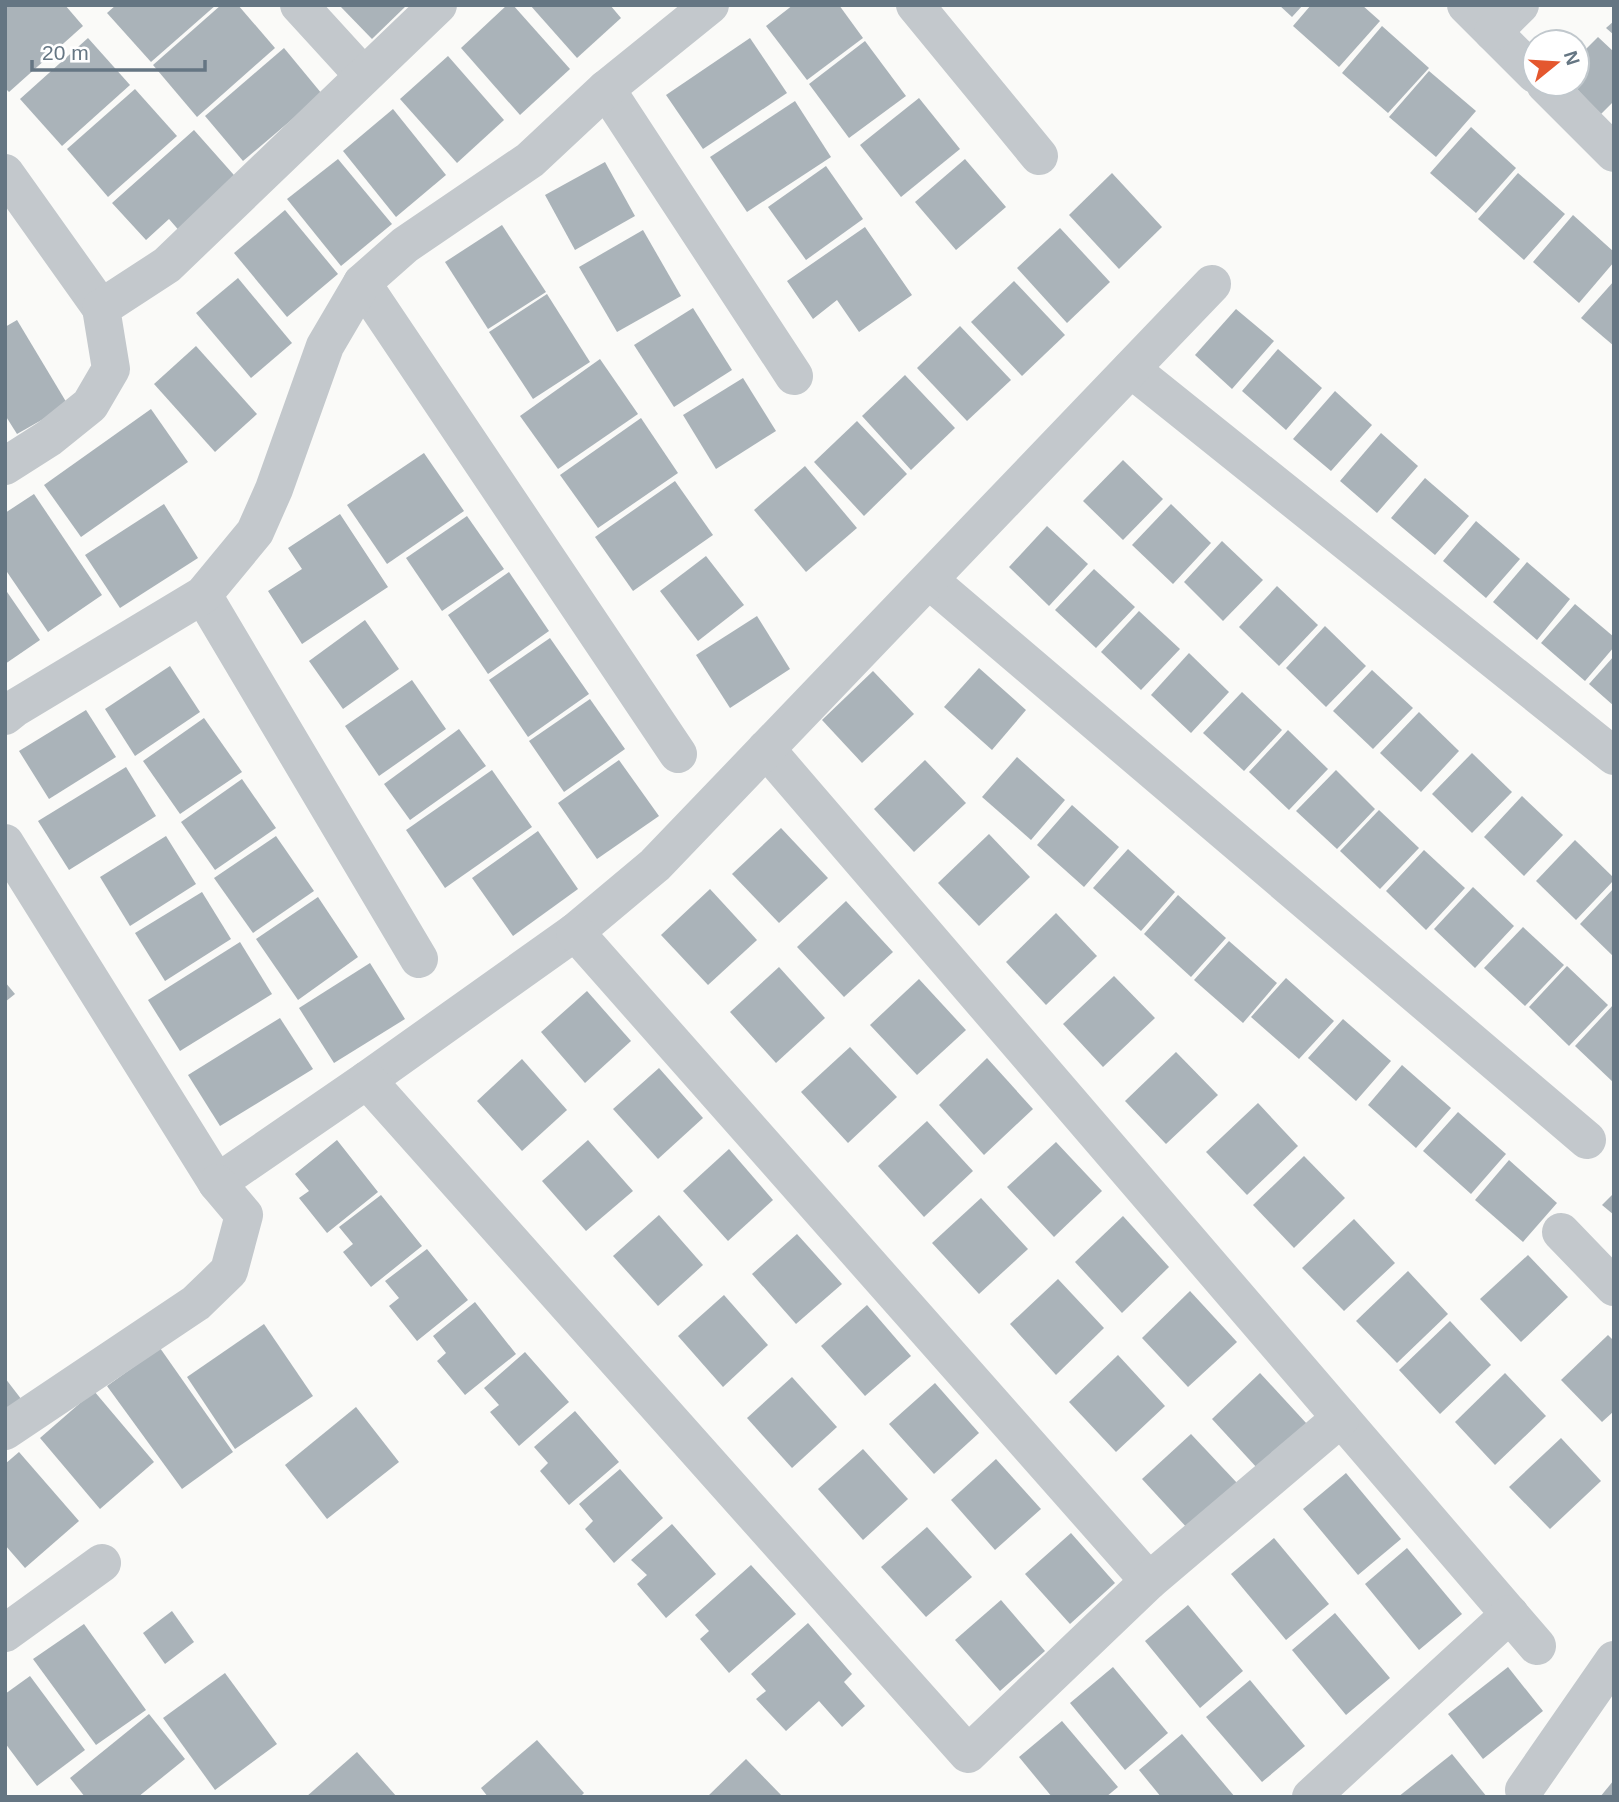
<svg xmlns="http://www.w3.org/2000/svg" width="1619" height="1802" font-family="Helvetica,sans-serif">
<rect width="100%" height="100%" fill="#fafaf8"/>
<g fill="#aab3b9">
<polygon points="5,5 65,5 83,26 9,92 5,88"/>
<polygon points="116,5 216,5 151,62 107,13"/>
<polygon points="221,5 238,5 275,48 197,117 153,65"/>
<polygon points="339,5 407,5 372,39"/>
<polygon points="507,5 513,5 570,69 520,115 461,48"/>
<polygon points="530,5 610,5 621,18 577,58"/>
<polygon points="793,5 839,5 863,38 807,80 766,26"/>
<polygon points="1279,5 1303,5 1292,17"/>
<polygon points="1311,5 1362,5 1380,21 1339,67 1293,26"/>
<polygon points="1614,21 1614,35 1606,28"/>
<polygon points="1382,26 1429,68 1388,113 1342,73"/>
<polygon points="1598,37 1614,52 1614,101 1601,114 1572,84 1577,84 1577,58"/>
<polygon points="88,38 130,85 62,146 20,99"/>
<polygon points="750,38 787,93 703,149 666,95"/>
<polygon points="865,41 906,96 849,138 809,84"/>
<polygon points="284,48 322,94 243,161 205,116"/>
<polygon points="448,56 504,120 457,163 400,99"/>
<polygon points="1429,71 1476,111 1436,157 1389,117"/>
<polygon points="135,89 177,136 108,197 67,149"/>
<polygon points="919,98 960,149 901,197 860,145"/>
<polygon points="795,101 831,157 747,212 710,157"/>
<polygon points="393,109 446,175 396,217 343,151"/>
<polygon points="1471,127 1516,168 1476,213 1430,173"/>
<polygon points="194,130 241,183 182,234 169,219 146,240 112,203"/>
<polygon points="338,159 392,224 341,266 287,199"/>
<polygon points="965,159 1006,207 956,250 915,202"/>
<polygon points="605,162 635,216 575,250 545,195"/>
<polygon points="826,166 863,219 806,260 768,207"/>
<polygon points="1112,173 1162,227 1119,269 1069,215"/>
<polygon points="1518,173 1565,214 1524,260 1478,219"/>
<polygon points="285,210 338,274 287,317 234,253"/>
<polygon points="1573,215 1614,252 1614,262 1579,303 1533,262"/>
<polygon points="502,225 546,292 488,329 445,262"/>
<polygon points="865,227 912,295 859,332 837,300 813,319 787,281"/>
<polygon points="1060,228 1110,282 1067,323 1017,268"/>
<polygon points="643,230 681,296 617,332 579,267"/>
<polygon points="238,278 292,343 251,378 196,313"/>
<polygon points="1014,281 1065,335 1022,376 971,322"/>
<polygon points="1614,281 1614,346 1581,318"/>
<polygon points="547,294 590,362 533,399 489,332"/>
<polygon points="693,308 732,370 674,407 634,345"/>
<polygon points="1236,309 1274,341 1232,389 1195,355"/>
<polygon points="17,320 68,405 17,434 5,415 5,327"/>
<polygon points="960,326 1011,380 967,421 917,368"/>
<polygon points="196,346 257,414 215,452 154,384"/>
<polygon points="1278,349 1322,388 1286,430 1242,391"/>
<polygon points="600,359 638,414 558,469 520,416"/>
<polygon points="905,375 955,428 911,470 862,416"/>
<polygon points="743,378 776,431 716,469 683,415"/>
<polygon points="1335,391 1372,425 1331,471 1293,439"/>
<polygon points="151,409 188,462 81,537 44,485"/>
<polygon points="641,418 678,473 598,528 560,475"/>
<polygon points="857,421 907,474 864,516 814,462"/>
<polygon points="1381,433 1418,466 1377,513 1340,481"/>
<polygon points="424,453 464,511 387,564 347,505"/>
<polygon points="1123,460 1163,499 1123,540 1083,501"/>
<polygon points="805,466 857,528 806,572 754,510"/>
<polygon points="1425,478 1469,516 1435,555 1391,518"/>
<polygon points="675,481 713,535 633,591 595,537"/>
<polygon points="34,494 102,595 48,632 5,569 5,513"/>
<polygon points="164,504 198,558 120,608 85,555"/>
<polygon points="1171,504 1211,543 1173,584 1132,545"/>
<polygon points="340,514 388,587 302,644 268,591 302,569 288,548"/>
<polygon points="467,516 504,569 442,611 406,558"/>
<polygon points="1476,521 1520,559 1486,598 1443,561"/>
<polygon points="1047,526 1088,564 1049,606 1009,567"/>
<polygon points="1222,541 1263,580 1223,621 1184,582"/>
<polygon points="706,556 744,605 698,641 660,591"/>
<polygon points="1527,562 1570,599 1537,640 1493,602"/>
<polygon points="1094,569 1135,607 1096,648 1055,610"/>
<polygon points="509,572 549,631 488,674 448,615"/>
<polygon points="1277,586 1318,625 1279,666 1239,627"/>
<polygon points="5,589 40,640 5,664"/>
<polygon points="1575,604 1614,637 1614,647 1585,681 1541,643"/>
<polygon points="1139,611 1180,649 1141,690 1101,652"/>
<polygon points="757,616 790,669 730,708 696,655"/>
<polygon points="365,620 399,669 343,709 309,661"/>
<polygon points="1325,626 1366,666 1326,707 1286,668"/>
<polygon points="550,638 589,694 528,737 489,680"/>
<polygon points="1189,653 1229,692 1191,733 1151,695"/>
<polygon points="1614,656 1614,706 1589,684"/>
<polygon points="170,666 200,712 135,756 105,709"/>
<polygon points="979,668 1026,710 992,750 944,707"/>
<polygon points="1372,670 1413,708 1373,749 1333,711"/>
<polygon points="873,671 914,714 862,763 822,720"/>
<polygon points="412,680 446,729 379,776 345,726"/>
<polygon points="1242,692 1282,730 1244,771 1203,733"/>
<polygon points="590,699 625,749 564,792 529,741"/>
<polygon points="86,710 116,757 49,799 19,751"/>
<polygon points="1419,712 1459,751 1421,792 1380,753"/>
<polygon points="204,718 242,772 180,814 143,761"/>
<polygon points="459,729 486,766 410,820 384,784"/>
<polygon points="1288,730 1328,769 1289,810 1249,772"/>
<polygon points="1472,753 1512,792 1472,833 1432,794"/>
<polygon points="1017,757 1065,800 1031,840 982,797"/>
<polygon points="619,760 659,816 597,859 558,803"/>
<polygon points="925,760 966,803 914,852 874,809"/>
<polygon points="126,767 156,816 69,870 38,821"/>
<polygon points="492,770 532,827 445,888 406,830"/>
<polygon points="1336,770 1375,809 1337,849 1296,811"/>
<polygon points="242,779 276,828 215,870 181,822"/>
<polygon points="1522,796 1563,835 1524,876 1484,837"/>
<polygon points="1072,805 1119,847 1084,887 1037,845"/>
<polygon points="1379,810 1419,848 1380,889 1340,851"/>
<polygon points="781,828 828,878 779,923 732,874"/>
<polygon points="538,831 578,889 513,936 472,878"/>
<polygon points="989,834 1030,877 979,926 938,883"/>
<polygon points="166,836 196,884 130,926 100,877"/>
<polygon points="276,836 314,891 253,933 214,878"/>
<polygon points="1575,840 1614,878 1614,880 1576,920 1536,881"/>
<polygon points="1128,849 1175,892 1141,931 1093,888"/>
<polygon points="1424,850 1465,888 1426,930 1386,891"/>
<polygon points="1473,887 1514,926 1475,968 1434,929"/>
<polygon points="1614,888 1614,957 1580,924"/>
<polygon points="710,889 757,940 708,985 661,935"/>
<polygon points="202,892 231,939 165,981 135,933"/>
<polygon points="1178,895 1226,938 1191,977 1144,934"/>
<polygon points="318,897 358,957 298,1000 256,939"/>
<polygon points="846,901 893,952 844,997 797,947"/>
<polygon points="1056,913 1097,956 1046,1005 1006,962"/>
<polygon points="1523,927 1564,965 1525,1006 1484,968"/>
<polygon points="1229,941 1277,983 1243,1023 1194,980"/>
<polygon points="240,942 272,994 180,1051 148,1000"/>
<polygon points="370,963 405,1019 334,1063 299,1008"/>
<polygon points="1567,966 1608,1005 1569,1046 1529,1007"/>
<polygon points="779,967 825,1018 776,1063 730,1012"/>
<polygon points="1114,976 1155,1018 1103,1067 1063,1024"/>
<polygon points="1286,978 1334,1021 1299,1059 1251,1017"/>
<polygon points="919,979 966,1030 917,1075 870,1025"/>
<polygon points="5,982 15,994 5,1002"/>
<polygon points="587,991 631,1041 585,1083 541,1032"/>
<polygon points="1614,1004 1614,1083 1575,1046"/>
<polygon points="280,1018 313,1069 220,1126 188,1075"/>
<polygon points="1343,1019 1391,1061 1356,1101 1308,1058"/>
<polygon points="850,1047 897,1097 848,1143 801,1092"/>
<polygon points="1176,1052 1218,1095 1166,1144 1125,1101"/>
<polygon points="987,1058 1033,1109 984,1155 939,1105"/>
<polygon points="522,1059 567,1110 522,1151 477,1101"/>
<polygon points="1402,1065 1451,1108 1416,1148 1368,1105"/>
<polygon points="659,1068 703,1118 658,1159 613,1109"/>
<polygon points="1258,1103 1298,1146 1247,1195 1206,1152"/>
<polygon points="1458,1112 1506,1154 1471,1194 1423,1151"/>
<polygon points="927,1121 973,1171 924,1217 878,1166"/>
<polygon points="337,1140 378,1192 327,1233 299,1198 309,1191 295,1174"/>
<polygon points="588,1140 633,1191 586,1231 542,1181"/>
<polygon points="1056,1142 1102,1191 1054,1237 1007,1187"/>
<polygon points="729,1149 773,1200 728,1241 683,1191"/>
<polygon points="1304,1156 1345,1198 1294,1248 1253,1205"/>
<polygon points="1509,1160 1557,1203 1523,1242 1475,1200"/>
<polygon points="1614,1193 1614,1215 1602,1205"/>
<polygon points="381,1195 422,1246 371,1287 343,1252 353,1244 339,1227"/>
<polygon points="981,1198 1028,1249 979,1294 932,1243"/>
<polygon points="659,1215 703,1265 658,1306 613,1256"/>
<polygon points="1123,1216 1169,1267 1122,1313 1075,1262"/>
<polygon points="1354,1219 1395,1263 1344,1311 1302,1268"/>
<polygon points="797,1234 842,1284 796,1324 752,1274"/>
<polygon points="427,1249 468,1300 417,1341 389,1306 399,1298 385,1281"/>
<polygon points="1528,1255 1568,1297 1521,1342 1480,1299"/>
<polygon points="1408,1271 1448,1314 1397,1363 1356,1321"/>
<polygon points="1058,1279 1104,1328 1056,1375 1010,1324"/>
<polygon points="1190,1291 1237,1342 1188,1387 1142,1338"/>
<polygon points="724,1295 768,1345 723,1387 678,1336"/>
<polygon points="475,1302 516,1354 465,1395 437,1361 446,1353 433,1336"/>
<polygon points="867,1305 911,1356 865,1396 821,1346"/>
<polygon points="1450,1321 1491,1365 1440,1414 1399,1370"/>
<polygon points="264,1324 313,1396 235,1449 187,1377"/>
<polygon points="1608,1335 1614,1341 1614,1411 1602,1422 1561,1380"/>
<polygon points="160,1348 233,1452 182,1489 107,1386"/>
<polygon points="525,1352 569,1402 519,1446 490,1412 499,1405 484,1388"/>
<polygon points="1118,1355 1165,1406 1116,1452 1069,1402"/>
<polygon points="1260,1373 1307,1424 1258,1469 1212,1419"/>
<polygon points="1505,1373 1546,1416 1495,1465 1455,1422"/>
<polygon points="792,1377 837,1427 792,1468 747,1418"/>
<polygon points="5,1378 25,1404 5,1420"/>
<polygon points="935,1383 979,1433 934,1474 889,1424"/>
<polygon points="94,1391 154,1462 100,1509 40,1438"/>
<polygon points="356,1407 399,1462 327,1519 285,1465"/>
<polygon points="575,1411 619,1462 569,1505 540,1471 548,1463 534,1447"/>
<polygon points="1191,1434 1238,1484 1189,1530 1142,1479"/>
<polygon points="1561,1438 1601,1481 1550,1529 1509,1487"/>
<polygon points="863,1449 908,1499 863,1540 818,1489"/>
<polygon points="19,1452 79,1521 25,1568 5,1545 5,1464"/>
<polygon points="996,1459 1041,1509 995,1550 951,1500"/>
<polygon points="620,1469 663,1518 614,1563 585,1529 593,1521 579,1504"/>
<polygon points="1346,1473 1401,1539 1358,1575 1303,1509"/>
<polygon points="672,1524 716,1574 666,1618 637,1584 647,1575 631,1560"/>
<polygon points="927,1527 972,1577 926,1617 881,1567"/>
<polygon points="1071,1533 1115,1583 1070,1624 1025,1574"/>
<polygon points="1274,1538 1329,1604 1286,1640 1231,1574"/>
<polygon points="1407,1548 1462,1614 1419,1650 1365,1584"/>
<polygon points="751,1565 796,1614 729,1673 700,1639 709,1631 695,1615"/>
<polygon points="1001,1600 1045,1651 1000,1691 955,1640"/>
<polygon points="1188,1605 1243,1671 1200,1708 1145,1641"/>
<polygon points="172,1611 194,1642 165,1664 143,1633"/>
<polygon points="1335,1613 1390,1678 1346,1715 1292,1650"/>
<polygon points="808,1623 852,1674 844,1682 865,1706 842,1727 819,1701 786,1731 756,1699 766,1691 751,1674"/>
<polygon points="84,1624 146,1710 96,1745 33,1659"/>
<polygon points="1113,1667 1168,1733 1125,1770 1070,1703"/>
<polygon points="1508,1667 1543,1711 1483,1759 1448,1714"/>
<polygon points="225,1673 277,1744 215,1790 163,1718"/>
<polygon points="30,1676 85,1750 37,1786 5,1743 5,1694"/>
<polygon points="1250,1680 1305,1746 1262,1782 1206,1717"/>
<polygon points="149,1714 185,1759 138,1797 85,1797 70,1778"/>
<polygon points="1062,1721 1118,1787 1106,1797 1052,1797 1019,1757"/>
<polygon points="1182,1734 1235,1797 1161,1797 1139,1770"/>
<polygon points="537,1740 584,1793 580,1797 488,1797 481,1788"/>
<polygon points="357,1752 397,1797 306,1797"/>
<polygon points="1452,1754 1487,1797 1398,1797"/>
<polygon points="746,1759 783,1797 707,1797"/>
<polygon points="1614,1780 1614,1797 1600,1797"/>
</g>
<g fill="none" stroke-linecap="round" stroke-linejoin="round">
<g stroke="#c3c8cc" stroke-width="38">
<polyline points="299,5 363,75"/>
<polyline points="915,5 1039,156"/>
<polyline points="1466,5 1535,74"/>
<polyline points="1493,32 1520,5"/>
<polyline points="1545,84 1614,153"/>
<polyline points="606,89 794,376"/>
<polyline points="5,173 101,308"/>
<polyline points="362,283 678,754"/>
<polyline points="1131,369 1614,756"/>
<polyline points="5,466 49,438 90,405 111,369 101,308 167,265 438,5"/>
<polyline points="929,580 1587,1140"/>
<polyline points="203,595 419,959"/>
<polyline points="5,716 15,708 203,595 255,532 274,489 325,346 362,283 405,245 530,160 606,89 710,5"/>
<polyline points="766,749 1537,1646"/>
<polyline points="5,843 217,1183 367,1080 575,932 655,865 1212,284"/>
<polyline points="575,932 1149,1581"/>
<polyline points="367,1080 968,1754 1149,1581 1341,1418"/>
<polyline points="1561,1232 1614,1287"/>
<polyline points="5,1431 196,1303 229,1271 244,1215 217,1183"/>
<polyline points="5,1633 102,1563"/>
<polyline points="1524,1790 1614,1660"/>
<polyline points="1311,1797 1510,1614"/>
</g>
</g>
<rect width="1619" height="1802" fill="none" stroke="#657683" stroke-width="14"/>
<g transform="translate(1556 63) rotate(72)"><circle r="33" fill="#ffffff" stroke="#c1c8cd" stroke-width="2"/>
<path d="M0-5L12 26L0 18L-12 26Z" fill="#e4572e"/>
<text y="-10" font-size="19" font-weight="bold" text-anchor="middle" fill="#657683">N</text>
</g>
<path d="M32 60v10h173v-10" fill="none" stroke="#657683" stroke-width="3.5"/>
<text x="42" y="60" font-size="21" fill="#657683" stroke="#ffffff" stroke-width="5" paint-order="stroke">20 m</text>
</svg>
